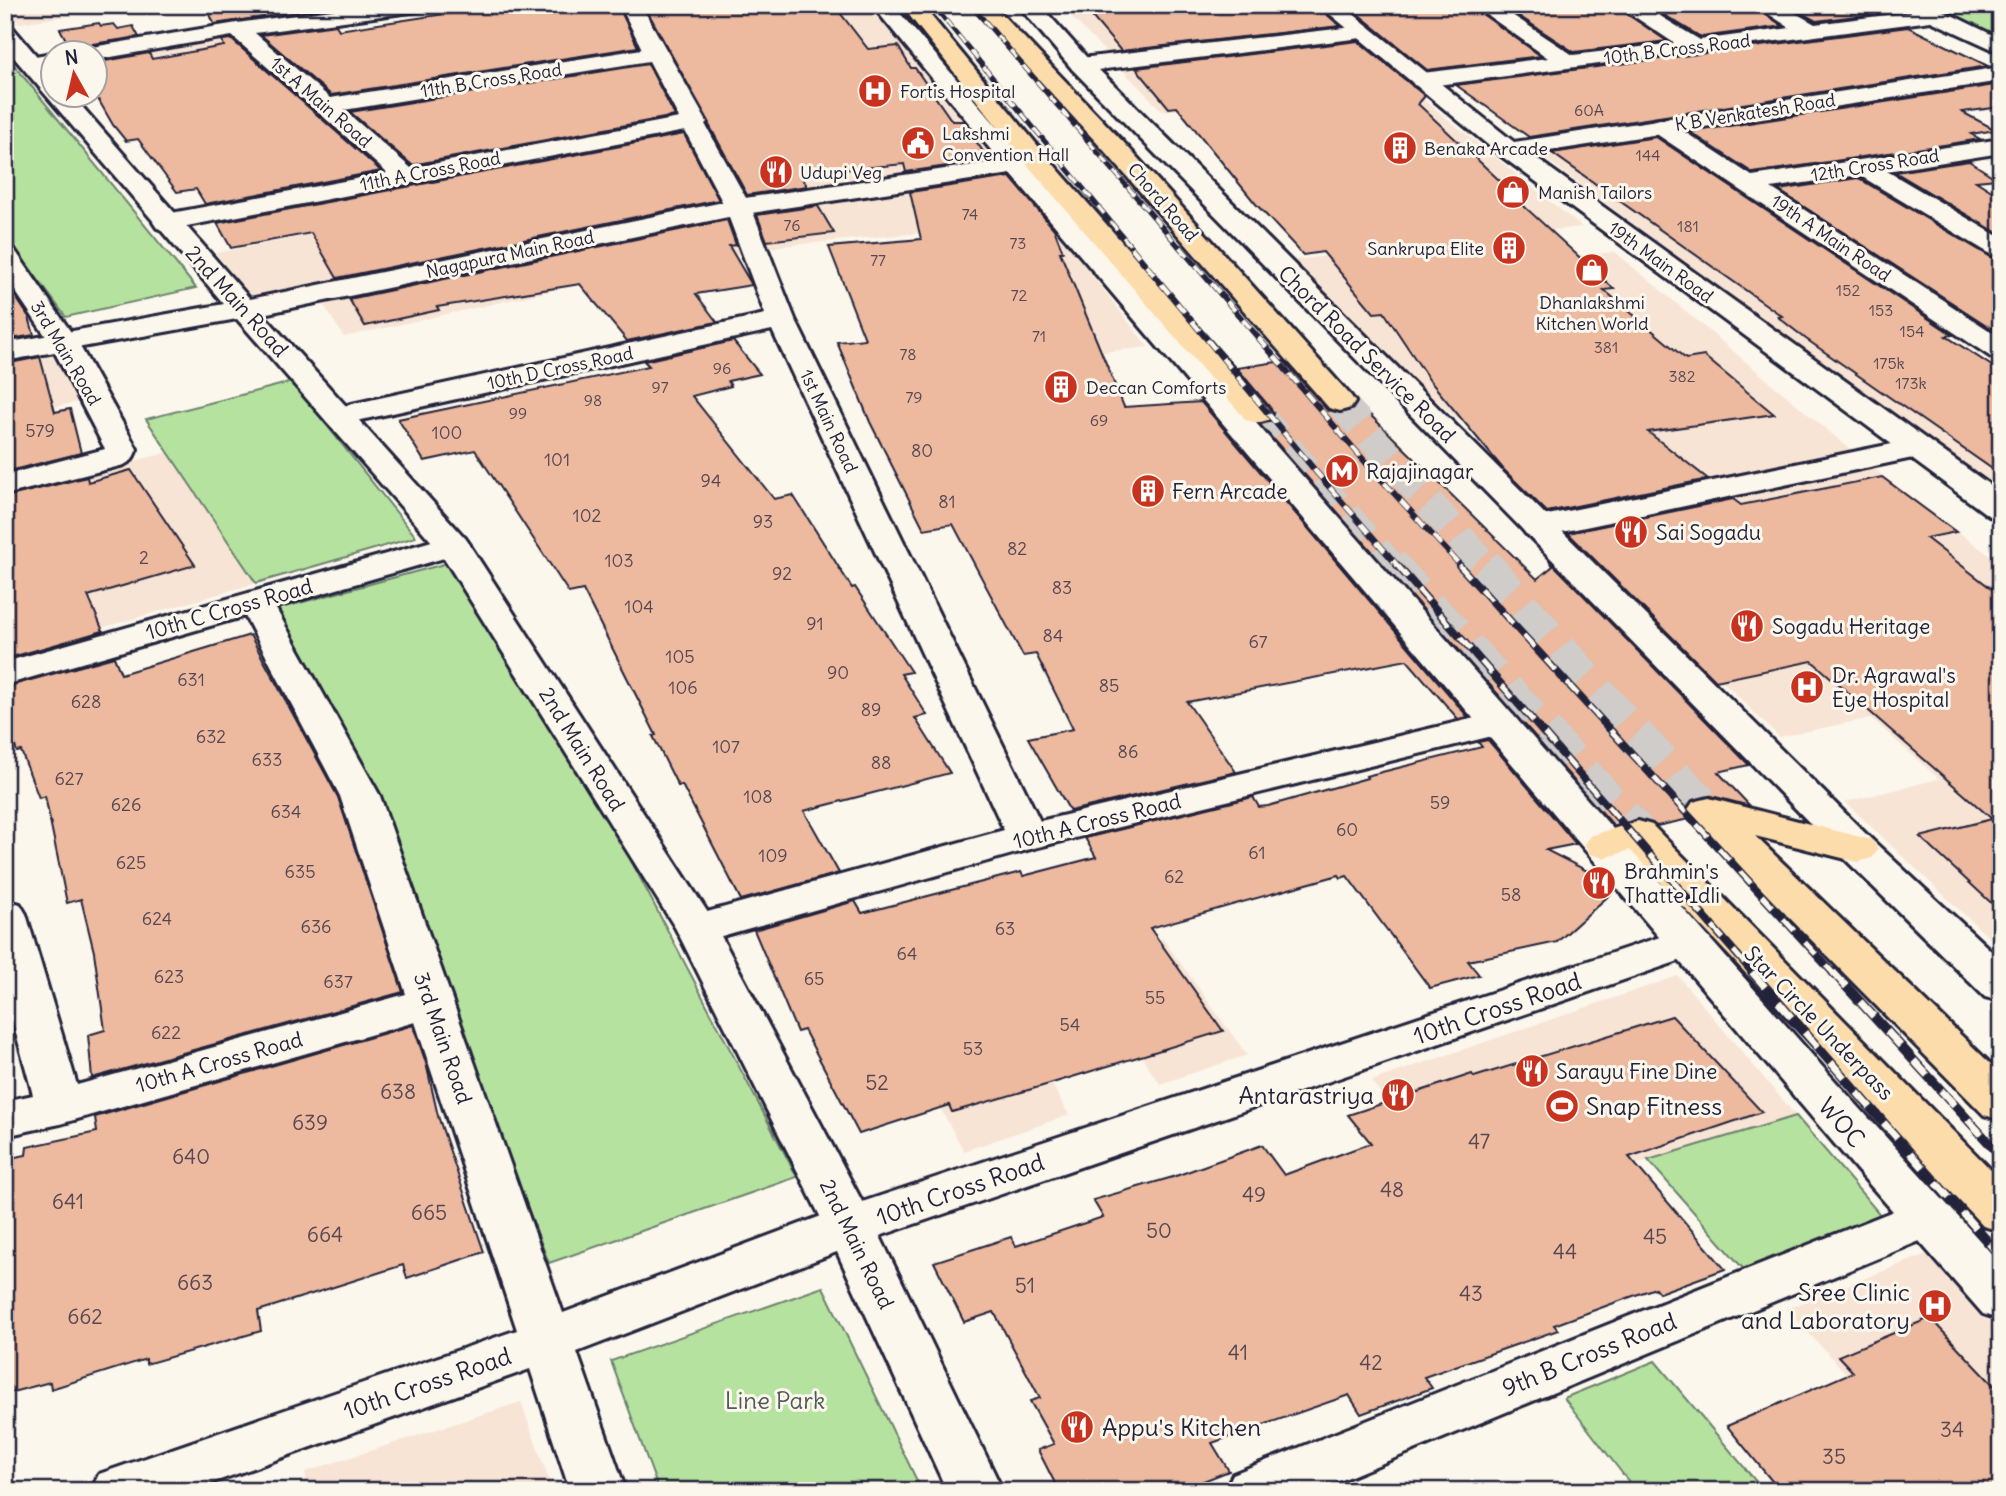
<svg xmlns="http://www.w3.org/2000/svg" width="2006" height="1496" font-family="Delius,sans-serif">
<rect width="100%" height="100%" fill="#fbf7ec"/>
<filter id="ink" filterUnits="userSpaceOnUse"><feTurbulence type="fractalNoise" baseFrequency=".0143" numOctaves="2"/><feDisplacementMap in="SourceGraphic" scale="14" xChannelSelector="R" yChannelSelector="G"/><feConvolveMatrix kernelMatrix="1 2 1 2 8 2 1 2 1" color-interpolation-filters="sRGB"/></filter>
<g filter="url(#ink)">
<g fill="#f7e4d5">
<polygon points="5,5 144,5 19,23"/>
<polygon points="750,5 869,5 1006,165 252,301 216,253 691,161 700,172 846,152"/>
<polygon points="1060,5 1306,5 1582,227 1436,242 1460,267 1615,252 1870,466 2001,564 2001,949 1845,802 1939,779 1871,718 1779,737 1629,589 1561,508 1408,376 1294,260 1428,244 1278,99 1162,111"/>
<polygon points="235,34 258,58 159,75 140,50"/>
<polygon points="1864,99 1913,125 1640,164 2001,413 2001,495 1540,155"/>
<polygon points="1011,171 1148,347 985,365 920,233 780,246 559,289 344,337 323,304 721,217"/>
<polygon points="51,348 78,402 5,417 5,357"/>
<polygon points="169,452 256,583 5,656 5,495"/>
<polygon points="1163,939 1247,1055 1160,1084 1080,963"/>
<polygon points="1678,976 1796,1116 1648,1160 1487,1220 1371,1081"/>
<polygon points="993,979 1069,1115 964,1151 886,1010"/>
<polygon points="1927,1254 2001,1333 2001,1491 1953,1488 1786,1309"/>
<polygon points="521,1402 553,1491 308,1491 305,1472"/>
</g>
<g fill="#b6e2a0" stroke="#6c826e" stroke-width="2">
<polygon points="1928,5 2001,5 2001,41"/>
<polygon points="5,54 196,288 66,317 5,235"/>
<polygon points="292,382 416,537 256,583 146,419"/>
<polygon points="448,563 594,790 797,1177 549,1263 387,846 270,611"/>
<polygon points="1796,1116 1883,1218 1747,1273 1648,1160"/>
<polygon points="823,1287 922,1491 659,1491 611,1361"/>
<polygon points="1655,1361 1764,1491 1636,1491 1564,1398"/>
</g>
<g fill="#edb99f" stroke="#22223b" stroke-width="2">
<polygon points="206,5 324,5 326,8 214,24"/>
<polygon points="504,5 618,5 638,47 331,95 261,35 336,25 339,30"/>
<polygon points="644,5 747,5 750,10 834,5 868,49 898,46 911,68 915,68 952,121 962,121 989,160 906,172 904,164 800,174 807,186 747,195"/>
<polygon points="1082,5 1168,5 1173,11 1237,5 1316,5 1340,26 1121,51"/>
<polygon points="1347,5 1470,5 1541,56 1427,70"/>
<polygon points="1502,5 1614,5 1667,41 1574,52"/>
<polygon points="1648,5 1752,5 1783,26 1701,37"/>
<polygon points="1787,5 1865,5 1881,13 1816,21"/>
<polygon points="99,23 101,26 114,24 118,29 133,26 139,37 86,45 81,52 73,52 60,29"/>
<polygon points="1908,27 1988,66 1529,137 1456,85"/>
<polygon points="231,39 381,171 205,204 196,189 177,192 138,139 126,141 113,125 94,92 94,63 149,53 152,59 224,46 222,40"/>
<polygon points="1358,41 1425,96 1418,104 1515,195 1513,196 1614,289 1604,290 1686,359 1704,356 1774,414 1648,432 1708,479 1547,512 1504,470 1430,381 1384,312 1374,313 1323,252 1303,255 1255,203 1177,107 1169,108 1136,68"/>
<polygon points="648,64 675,116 412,165 350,112"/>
<polygon points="2001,84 2001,107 1962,112 1996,130 1971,134 1980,139 1944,145 1753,173 1690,132"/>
<polygon points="684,134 719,200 337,278 311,233 231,248 217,223"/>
<polygon points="1656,137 1953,335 1946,336 2001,372 2001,475 1806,339 1778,317 1782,316 1552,153"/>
<polygon points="1969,161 1997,179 1976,181 2001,197 2001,235 1895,172"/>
<polygon points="1010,177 1054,229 1063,252 1060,252 1124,407 1201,402 1468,717 1458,719 1407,660 1187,702 1236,772 1070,811 1028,738 1073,729 1036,654 1023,656 953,524 924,529 870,422 837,342 865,339 829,247 921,239 910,192"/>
<polygon points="1858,178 1991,257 2001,259 2001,327 1991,328 1778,190"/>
<polygon points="818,206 834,233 767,241 757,215"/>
<polygon points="727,220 736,245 729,246 752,285 696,294 717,322 627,341 580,284 437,307 439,310 365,326 349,299"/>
<polygon points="5,281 29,317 34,335 5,340"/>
<polygon points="733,341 760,374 728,381 731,386 692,396 774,499 793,495 852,588 855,587 911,672 901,674 927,715 915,718 950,773 804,811 839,873 741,900 682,785 678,786 653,736 656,735 583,590 569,593 475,450 424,461 398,419 649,366 644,361"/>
<polygon points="40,357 55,412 70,409 81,453 5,472 5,364"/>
<polygon points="1284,361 1328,411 1339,414 1352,411 1357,402 1537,579 1553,566 1549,560 1749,765 1718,772 1750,806 1708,795 1691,801 1685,810 1689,819 1657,826 1637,818 1614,826 1261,425 1270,421 1274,413 1237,368"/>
<polygon points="131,470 195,565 88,596 103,631 5,659 5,497 87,477 88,482"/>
<polygon points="1882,477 1956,532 1926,538 2001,596 2001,912 1920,837 1992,819 1812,661 1716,681 1568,533 1733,499 1741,505"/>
<polygon points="250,635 338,797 403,992 92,1078 88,1035 105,1030 94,952 81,899 67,903 45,796 39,798 21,751 17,752 5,717 5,687 114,657 121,674"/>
<polygon points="1488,740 1576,844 1546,850 1609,882 1615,890 1557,942 1468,961 1479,975 1430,988 1347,876 1341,878 1339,875 1150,928 1223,1031 1046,1085 952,1112 949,1105 859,1134 804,1030 797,1032 754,930 855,901 862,913 1021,872 1023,876 1096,857 1085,838 1253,797 1259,807 1268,806 1367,778 1366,776 1482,747 1478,742"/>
<polygon points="1672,1016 1762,1112 1629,1157 1725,1269 1659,1293 1655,1288 1554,1325 1558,1330 1424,1377 1432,1388 1361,1414 1349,1395 1212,1443 1229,1471 1178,1491 1059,1491 1038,1450 1054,1444 1030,1401 1040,1398 994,1312 964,1322 934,1262 1011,1237 1016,1246 1103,1217 1093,1200 1173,1177 1262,1145 1284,1175 1371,1143 1348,1115 1472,1074 1474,1077"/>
<polygon points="413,1025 426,1063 438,1116 484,1252 407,1278 403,1265 258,1311 261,1331 146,1364 146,1359 51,1389 50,1382 5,1394 5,1159 26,1155 27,1147 97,1132 95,1117"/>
<polygon points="1930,1318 2001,1393 2001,1491 1780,1491 1727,1426 1853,1372 1838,1356"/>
</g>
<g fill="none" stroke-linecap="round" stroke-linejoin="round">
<g stroke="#d0ccc9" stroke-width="30" stroke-dasharray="30 15" stroke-linecap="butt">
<polyline points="1340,402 1485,566"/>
<polyline points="1257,414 1390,566"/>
</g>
<g stroke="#d0ccc9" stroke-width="38" stroke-dasharray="38 19" stroke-linecap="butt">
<polyline points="1389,565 1638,834"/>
<polyline points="1483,565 1621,721 1707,811"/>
</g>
<g stroke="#22223b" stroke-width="6">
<g id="street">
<path d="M369 5H428L425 9 418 11 255 33 330 98 642 49 620 5H641L707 122 705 124 751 207 795 319 1040 821 1500 712 1513 715 1519 723 1513 731 1034 848 697 943 682 939 676 929 682 919 1004 830 772 330 338 425 327 422 323 416 327 410 338 407 765 314 725 207 685 131 166 230 157 228 153 222 157 216 166 214 387 173 232 36 94 60V52H83L86 48 237 23ZM649 61 679 118 411 168 344 110Z"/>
<polygon points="1473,5 1497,5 1573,55 1674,43 1617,5 1642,5 1700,40 1790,28 1755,5 1781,5 1815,24 1911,12 1904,5 1931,5 2001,39 2001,53 1931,21 1422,87 1414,85 1411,80 1414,75 1422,73 1548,58"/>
<polygon points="1362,26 1370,27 1373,32 1370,37 1081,72 1073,70 1070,65 1073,60 1081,58"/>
<polygon points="52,53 52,67 32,70 24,68 21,63 24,58"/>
<polygon points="1660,119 1668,121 1752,176 2001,139 2001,153 1887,171 2001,238 2001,257 1992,255 1859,175 1771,188 2001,338 2001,360 1991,357 1652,131 1648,126 1652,121"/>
<polygon points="5,247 14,249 77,341 137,449 132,460 124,465 5,495 5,475 105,449 49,341 5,276"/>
<polygon points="1916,439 1927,441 1932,448 1927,455 1538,537 1526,534 1521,527 1526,520 1538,517"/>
<polygon points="453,535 465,538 470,545 465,552 275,607 380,796 563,1313 832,1212 1672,933 1687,928 1702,933 1709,943 1702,953 868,1240 577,1352 626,1491 570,1491 530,1369 189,1491 91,1491 99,1474 517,1330 415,1022 60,1124 5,1136 5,1101 33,1095 5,993 5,900 20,904 26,914 77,1085 406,994 340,796 245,616 5,685 5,662"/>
<polygon points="1926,1198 1944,1203 1951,1217 1944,1231 1315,1491 1225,1491 1233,1474"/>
</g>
</g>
<g stroke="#22223b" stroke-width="6">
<g id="secondary">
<polygon points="872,5 893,5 1023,157 1045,158 1048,163 1045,168 1035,171 1043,181 1827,1072 2001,1264 2001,1320 1983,1314 1856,1169 1011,174 738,215 263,314 465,538 712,919 875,1226 1003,1491 947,1491 825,1226 676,929 439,550 237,319 5,361 5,343 224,304 5,47 5,27 13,28 52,74 52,94 71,94 250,299 738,199 1000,161"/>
<polygon points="1018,5 1040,5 1089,60 1872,840 2001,960 2001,1001 1985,997 1844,858 1073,70"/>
<polygon points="1319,5 1342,5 1514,142 2001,67 2001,81 1530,154 2001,493 2001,519 1989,516 1500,155"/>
</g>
</g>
<g stroke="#22223b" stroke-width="6">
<g id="primary">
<polygon points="901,5 922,5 1048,158 1268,408 1272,414 1268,420 1257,423 1246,420 1030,168"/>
<polygon points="971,5 993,5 1126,145 1351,396 1355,402 1351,408 1340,411 1329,408 1108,155"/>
<polygon points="1709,798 1872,840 1878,849 1872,858 1858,862 1755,836 2001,1074 2001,1120 1984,1115 1693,820 1687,811 1693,802"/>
<polygon points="1638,821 1652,825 2001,1180 2001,1231 1983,1226 1630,850 1604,858 1590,854 1584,845 1590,836"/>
</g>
</g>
<use href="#street" fill="#fbf7ec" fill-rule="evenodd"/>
<use href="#secondary" fill="#fbf7ec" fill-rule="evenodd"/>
<use href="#primary" fill="#fddcac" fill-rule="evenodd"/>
<g stroke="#22223b" stroke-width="5">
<g id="rail-far3">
<polyline points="933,5 1133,249"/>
<polyline points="971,5 1181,249"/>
</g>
</g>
<g stroke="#22223b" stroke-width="6">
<g id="rail-far2">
<polyline points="1131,247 1317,473 1398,566"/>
<polyline points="1180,247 1368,465 1461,566"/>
</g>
</g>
<g stroke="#22223b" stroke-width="8">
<g id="rail-far1">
<polyline points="1397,565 1754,974"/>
<polyline points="1459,565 1834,974"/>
</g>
</g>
<g stroke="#22223b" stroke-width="10">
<g id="rail">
<polyline points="1752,972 2001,1257"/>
<polyline points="1833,972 2001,1156"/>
</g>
</g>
<use href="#rail-far3" stroke="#fbf7ec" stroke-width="3.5" stroke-dasharray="10" stroke-linecap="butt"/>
<use href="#rail-far2" stroke="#fbf7ec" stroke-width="4.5" stroke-dasharray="12" stroke-linecap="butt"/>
<use href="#rail-far1" stroke="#fbf7ec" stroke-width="5" stroke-dasharray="16" stroke-linecap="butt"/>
<use href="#rail" stroke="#fbf7ec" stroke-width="7" stroke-dasharray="20" stroke-linecap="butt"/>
</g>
</g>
<defs>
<g id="hospital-disc" transform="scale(1.75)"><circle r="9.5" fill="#c8321e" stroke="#fbf7ec"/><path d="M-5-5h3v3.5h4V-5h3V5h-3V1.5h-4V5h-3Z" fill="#fff"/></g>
<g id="civic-disc" transform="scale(1.75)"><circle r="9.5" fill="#c8321e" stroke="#fbf7ec"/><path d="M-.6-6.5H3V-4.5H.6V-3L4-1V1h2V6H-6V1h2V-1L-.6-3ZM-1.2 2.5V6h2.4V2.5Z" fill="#fff"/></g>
<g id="building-disc" transform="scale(1.75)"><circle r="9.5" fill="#c8321e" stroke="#fbf7ec"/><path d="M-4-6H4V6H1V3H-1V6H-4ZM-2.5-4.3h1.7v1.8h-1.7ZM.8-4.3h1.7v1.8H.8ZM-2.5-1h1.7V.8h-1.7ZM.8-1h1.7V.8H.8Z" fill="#fff"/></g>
<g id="restaurant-disc" transform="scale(1.75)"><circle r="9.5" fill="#c8321e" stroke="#fbf7ec"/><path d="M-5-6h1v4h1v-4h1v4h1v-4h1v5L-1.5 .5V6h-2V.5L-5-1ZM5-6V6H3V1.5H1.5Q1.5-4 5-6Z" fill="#fff"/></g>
<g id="shop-disc" transform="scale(1.75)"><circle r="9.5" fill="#c8321e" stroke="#fbf7ec"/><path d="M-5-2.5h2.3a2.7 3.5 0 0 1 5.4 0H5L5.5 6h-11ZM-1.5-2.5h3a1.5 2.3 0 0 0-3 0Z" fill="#fff"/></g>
<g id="metro-disc" transform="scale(1.75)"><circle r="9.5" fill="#c8321e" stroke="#fbf7ec"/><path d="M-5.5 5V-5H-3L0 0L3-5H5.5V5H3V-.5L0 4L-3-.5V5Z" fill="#fff"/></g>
<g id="stadium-disc" transform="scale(1.75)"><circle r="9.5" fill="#c8321e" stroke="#fbf7ec"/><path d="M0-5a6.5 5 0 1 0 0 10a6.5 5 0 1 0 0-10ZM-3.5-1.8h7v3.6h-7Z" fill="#fff"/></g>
</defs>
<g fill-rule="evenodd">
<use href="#hospital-disc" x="875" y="91"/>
<use href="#civic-disc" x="918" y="143"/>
<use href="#building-disc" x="1400" y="148"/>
<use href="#restaurant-disc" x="776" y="172"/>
<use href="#shop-disc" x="1513" y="192"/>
<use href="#building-disc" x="1509" y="248"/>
<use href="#shop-disc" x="1592" y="270"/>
<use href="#building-disc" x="1061" y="387"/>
<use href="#metro-disc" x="1342" y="471"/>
<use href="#building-disc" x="1148" y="491"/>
<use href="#restaurant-disc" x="1631" y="532"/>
<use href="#restaurant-disc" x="1747" y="626"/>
<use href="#hospital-disc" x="1807" y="687"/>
<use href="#restaurant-disc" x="1599" y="883"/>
<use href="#restaurant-disc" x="1532" y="1071"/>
<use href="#restaurant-disc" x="1398" y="1095"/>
<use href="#stadium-disc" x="1562" y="1106"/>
<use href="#hospital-disc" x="1935" y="1306"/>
<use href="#restaurant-disc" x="1077" y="1427"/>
</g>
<g text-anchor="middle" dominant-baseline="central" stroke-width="6" stroke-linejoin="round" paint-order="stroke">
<g font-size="16" fill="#554854">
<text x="1589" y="110">60A</text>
<text x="1648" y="155">144</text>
<text x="970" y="214">74</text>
<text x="792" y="225">76</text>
<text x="1688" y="226">181</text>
<text x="1018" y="243">73</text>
<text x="878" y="260">77</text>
<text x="1848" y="290">152</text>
<text x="1019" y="295">72</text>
<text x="1881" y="310">153</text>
<text x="1912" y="331">154</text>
<text x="1039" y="336">71</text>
<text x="1606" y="347">381</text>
<text x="908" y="354">78</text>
<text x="1889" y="363">175k</text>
<text x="722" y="368">96</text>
<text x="1682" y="376">382</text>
<text x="1911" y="383">173k</text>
<text x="660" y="387">97</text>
<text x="914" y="397">79</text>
<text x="593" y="400">98</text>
<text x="518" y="413">99</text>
<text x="1099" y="420">69</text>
</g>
<g font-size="18" fill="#22223b" stroke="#fbf7ec">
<text transform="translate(1677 49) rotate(-7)">10th B Cross Road</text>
<text transform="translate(491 80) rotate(-9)">11th B Cross Road</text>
<text transform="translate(321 102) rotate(41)">1st A Main Road</text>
<text transform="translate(1755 112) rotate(-9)">K B Venkatesh Road</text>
<text transform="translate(1875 165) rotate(-9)">12th Cross Road</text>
<text transform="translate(430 171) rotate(-11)">11th A Cross Road</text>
<text transform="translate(1163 202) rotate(49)">Chord Road</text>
<text transform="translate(1831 238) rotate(34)">19th A Main Road</text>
<text transform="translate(510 254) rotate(-12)">Nagapura Main Road</text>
<text transform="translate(1661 262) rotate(36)">19th Main Road</text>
<text transform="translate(66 353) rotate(59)">3rd Main Road</text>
<text transform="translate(560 368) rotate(-12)">10th D Cross Road</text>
<text transform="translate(829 421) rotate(65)">1st Main Road</text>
</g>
<g font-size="18" fill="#22223b" stroke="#fbf7ec" text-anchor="start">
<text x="900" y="91">Fortis Hospital</text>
<text x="942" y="133">Lakshmi<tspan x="942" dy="21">Convention Hall</tspan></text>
<text x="1424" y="148">Benaka Arcade</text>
<text x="800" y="172">Udupi Veg</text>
<text x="1538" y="192">Manish Tailors</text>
<text x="1484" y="248" text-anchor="end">Sankrupa Elite</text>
<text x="1592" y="302" text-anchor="middle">Dhanlakshmi<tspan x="1592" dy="21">Kitchen World</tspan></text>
<text x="1086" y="387">Deccan Comforts</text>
</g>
<g font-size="18" fill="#554854">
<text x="40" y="430">579</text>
<text x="447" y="432">100</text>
<text x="922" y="450">80</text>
<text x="557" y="459">101</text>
<text x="711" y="480">94</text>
<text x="947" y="501">81</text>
<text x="587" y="515">102</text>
<text x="763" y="521">93</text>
<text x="1017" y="548">82</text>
<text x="144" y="557">2</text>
<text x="619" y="560">103</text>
<text x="782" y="573">92</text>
<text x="1062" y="587">83</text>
<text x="639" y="606">104</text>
<text x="815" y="623">91</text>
<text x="1053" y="635">84</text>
<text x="1258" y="641">67</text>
<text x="680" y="656">105</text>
<text x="838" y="672">90</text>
<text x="191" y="679">631</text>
<text x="1109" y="685">85</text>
<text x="683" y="687">106</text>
<text x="86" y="701">628</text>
<text x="871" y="709">89</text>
<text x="211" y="736">632</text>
<text x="726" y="746">107</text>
<text x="1128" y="751">86</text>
<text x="267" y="759">633</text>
<text x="881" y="762">88</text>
<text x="69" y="778">627</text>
<text x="758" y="796">108</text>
<text x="1440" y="802">59</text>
<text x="126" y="804">626</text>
<text x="286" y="811">634</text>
<text x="1347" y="829">60</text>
<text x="1257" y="852">61</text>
<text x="773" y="855">109</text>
<text x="131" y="862">625</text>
<text x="300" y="871">635</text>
<text x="1174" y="876">62</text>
<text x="1511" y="894">58</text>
<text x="157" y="918">624</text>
<text x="316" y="926">636</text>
<text x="1005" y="928">63</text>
<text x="907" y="953">64</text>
<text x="169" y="976">623</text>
<text x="814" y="978">65</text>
<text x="338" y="981">637</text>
<text x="1155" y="997">55</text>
<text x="1070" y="1024">54</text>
<text x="166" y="1032">622</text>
<text x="973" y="1048">53</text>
</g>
<g font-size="21" fill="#22223b" stroke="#fbf7ec">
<text transform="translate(237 301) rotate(48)">2nd Main Road</text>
<text transform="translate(1367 354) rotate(45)">Chord Road Service Road</text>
<text transform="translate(229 609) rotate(-16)">10th C Cross Road</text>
<text transform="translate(582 749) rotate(58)">2nd Main Road</text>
<text transform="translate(1097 821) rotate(-14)">10th A Cross Road</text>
<text transform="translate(1819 1023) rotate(46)">Star Circle Underpass</text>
<text transform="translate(443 1038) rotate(71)">3rd Main Road</text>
<text transform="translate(219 1062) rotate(-16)">10th A Cross Road</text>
<text transform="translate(857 1244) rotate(64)">2nd Main Road</text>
</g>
<g font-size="21" fill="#22223b" stroke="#fbf7ec" text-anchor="start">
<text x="1366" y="471">Rajajinagar</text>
<text x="1172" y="491">Fern Arcade</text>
<text x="1656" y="532">Sai Sogadu</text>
<text x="1772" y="626">Sogadu Heritage</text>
<text x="1832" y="675">Dr. Agrawal's<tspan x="1832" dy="24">Eye Hospital</tspan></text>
<text x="1624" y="871">Brahmin's<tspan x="1624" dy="24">Thatte Idli</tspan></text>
<text x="1556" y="1071">Sarayu Fine Dine</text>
</g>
<g font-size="21" fill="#554854">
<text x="877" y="1082">52</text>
<text x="398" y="1091">638</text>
<text x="310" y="1122">639</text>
<text x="1479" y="1141">47</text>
<text x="191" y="1156">640</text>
<text x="1392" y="1189">48</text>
<text x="1254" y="1194">49</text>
<text x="68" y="1201">641</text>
<text x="429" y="1212">665</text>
<text x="1159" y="1230">50</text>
<text x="325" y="1234">664</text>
<text x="1655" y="1236">45</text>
<text x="1565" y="1251">44</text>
<text x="195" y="1282">663</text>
<text x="1025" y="1285">51</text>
<text x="1471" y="1293">43</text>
<text x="85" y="1316">662</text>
<text x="1238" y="1352">41</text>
<text x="1371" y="1362">42</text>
<text x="1952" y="1429">34</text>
<text x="1834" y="1456">35</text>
</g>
<g font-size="24" fill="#22223b" stroke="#fbf7ec">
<text transform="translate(1497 1008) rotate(-19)">10th Cross Road</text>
<text transform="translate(1842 1122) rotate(49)">WOC</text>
<text transform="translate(960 1189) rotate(-19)">10th Cross Road</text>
<text transform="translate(1589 1354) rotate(-22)">9th B Cross Road</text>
<text transform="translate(427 1383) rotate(-19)">10th Cross Road</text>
</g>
<g font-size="24" fill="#22223b" stroke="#fbf7ec" text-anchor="end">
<text x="1374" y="1095">Antarastriya</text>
<text x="1586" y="1106" text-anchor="start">Snap Fitness</text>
<text x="1910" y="1292">Sree Clinic<tspan x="1910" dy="28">and Laboratory</tspan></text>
<text x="1102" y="1427" text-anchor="start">Appu's Kitchen</text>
</g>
<g font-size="24" fill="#4e5c59" stroke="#fbf7ec">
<text x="775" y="1400">Line Park</text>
</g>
</g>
<rect width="2006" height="1496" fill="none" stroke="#fbf7ec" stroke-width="28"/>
<rect x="14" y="14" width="1978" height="1468" fill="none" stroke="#22223b" stroke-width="2.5" filter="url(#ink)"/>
<g transform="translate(74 74) rotate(352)"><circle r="33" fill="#fbf7ec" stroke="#a4a2a5" stroke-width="2"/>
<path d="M0-5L12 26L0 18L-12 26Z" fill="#c8321e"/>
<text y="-10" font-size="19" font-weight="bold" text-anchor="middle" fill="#22223b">N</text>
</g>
</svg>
